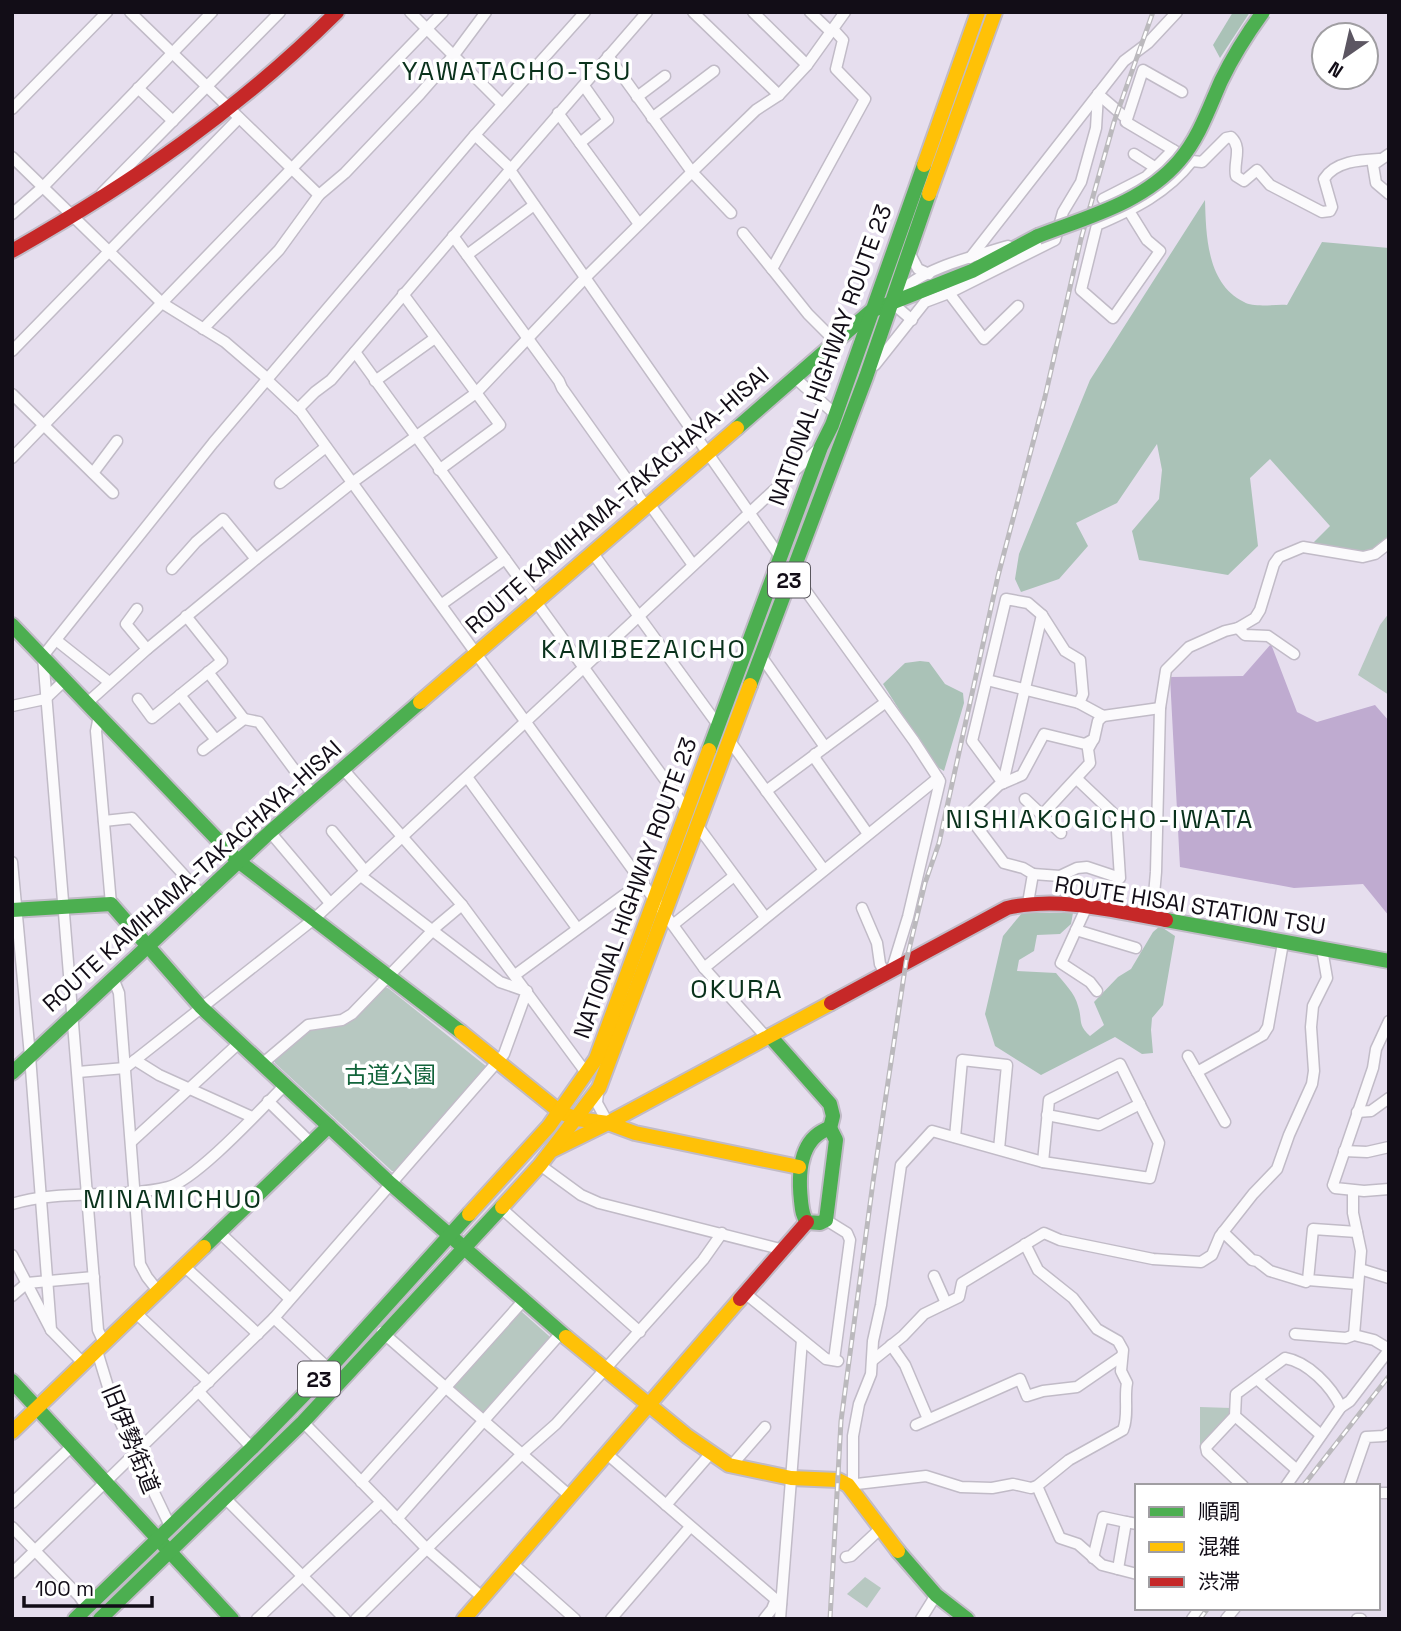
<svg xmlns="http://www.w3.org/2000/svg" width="1401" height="1631" font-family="'Space Grotesk','Noto Sans JP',sans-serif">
<rect width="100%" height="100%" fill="#e6deee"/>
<g fill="#b7c8c1">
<polygon points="1389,613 1389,695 1358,675 1380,625"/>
<polygon points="385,988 388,988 487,1067 395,1171 392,1171 275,1063 275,1059 304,1032 316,1027 346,1024"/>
<polygon points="522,1312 549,1336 549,1339 484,1413 481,1413 453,1389 454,1386 519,1313"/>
<polygon points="1200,1407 1231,1408 1230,1414 1200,1446"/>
<polygon points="865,1577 881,1588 867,1608 847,1594"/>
</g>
<g fill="#aac2b7">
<polygon points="1233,12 1250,12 1220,58 1213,45"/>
<path d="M1205 200C1206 236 1207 284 1244 302 1254 308 1275 304 1287 305L1322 242 1389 248V537L1372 551 1359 553 1312 544 1330 526 1270 459 1250 478 1258 546 1228 575 1139 560 1132 531 1159 499 1162 470 1157 444 1117 503 1076 523 1088 546 1059 579 1021 592 1015 579 1019 554 1090 380Z"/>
<polygon points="920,661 929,662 945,684 963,693 964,703 944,771 934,765 883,684 905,663"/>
<path d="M1022 913H1073L1071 924 1060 934 1037 935 1034 951 1019 960 1017 971 1056 973C1064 983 1075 993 1078 1006 1083 1021 1077 1024 1090 1036L1104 1025 1094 1002 1118 977 1131 969 1153 932 1160 926 1175 936 1163 1005 1152 1018 1151 1030 1153 1053 1142 1054 1115 1037 1041 1075 995 1046 985 1014 1003 936Z"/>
</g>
<polygon fill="#bfabd0" points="1271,644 1297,712 1317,722 1375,705 1389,721 1389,916 1363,884 1294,888 1180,867 1170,677 1243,676"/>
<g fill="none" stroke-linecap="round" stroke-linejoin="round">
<g stroke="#c1bbc7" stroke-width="13">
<g id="street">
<polyline points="130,12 319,195"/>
<polyline points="410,12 502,104"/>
<polyline points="693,12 779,95"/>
<polyline points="753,12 807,65"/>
<polyline points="810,12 831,32"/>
<polyline points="833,29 843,40 836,69 865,99 772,269 808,314 836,342"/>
<polyline points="608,56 692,172 731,213"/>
<polyline points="138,88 173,121"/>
<path d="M1098 94 1127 119 1126 122 1192 161 1202 162 1226 138 1231 137C1243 148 1233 162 1236 176L1244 181 1257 170 1270 185 1322 212 1330 211 1332 207 1324 179C1335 161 1361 160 1380 159"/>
<polyline points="637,97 665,76"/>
<polyline points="12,109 107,12"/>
<polyline points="558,113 639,224"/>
<polyline points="652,118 714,71"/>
<polyline points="1127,119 1143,70 1182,92"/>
<polyline points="475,135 511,169"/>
<polyline points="580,143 608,120 584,86"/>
<polyline points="1134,154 1156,168"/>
<polyline points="1389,154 1373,165 1376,183 1389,194"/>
<polyline points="12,157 162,303 225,342 268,379"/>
<polyline points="510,170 647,12"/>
<polyline points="102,193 280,12"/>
<polyline points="1103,199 1146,177 1173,150"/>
<path d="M1129 211 1147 240 1160 251 1113 318 1081 290 1097 225C1134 209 1167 193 1192 161"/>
<polyline points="12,214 43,187 212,12"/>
<polyline points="743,233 772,269"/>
<polyline points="453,236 559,381 562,388 645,505"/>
<polyline points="909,252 918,269 929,274"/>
<polyline points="467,255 534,205"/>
<polyline points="970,258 1124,61 1148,43 1177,12"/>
<polyline points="949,293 984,339 1018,306"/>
<polyline points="403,294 500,425 439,470"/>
<path d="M898 294C922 268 975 256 1008 246"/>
<polyline points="891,302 912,320"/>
<polyline points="203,329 279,250 319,195 345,173 420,94 454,55 486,12"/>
<polyline points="12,351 239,118"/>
<polyline points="355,352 687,810"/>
<polyline points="875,365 925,302 949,293 1055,240 1063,212 1081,182 1096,128 1098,94"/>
<polyline points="794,377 836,415"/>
<polyline points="267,380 301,412 704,968 767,1038"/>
<polyline points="375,381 435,338"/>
<polyline points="12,394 113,493"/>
<polyline points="298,409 315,392 331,380 510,170 781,558"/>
<polyline points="12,458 443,12"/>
<polyline points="93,473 117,441"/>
<polyline points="280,483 326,447"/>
<polyline points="648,502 693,565"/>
<polyline points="592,552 718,725"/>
<polyline points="172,569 196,542 223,519 256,559"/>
<polyline points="442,604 505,559"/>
<polyline points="137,609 126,624 147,649"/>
<polyline points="1238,628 1245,635 1268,636 1294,654"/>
<polyline points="56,640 109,682"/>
<polyline points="761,656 825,747"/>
<polyline points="208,672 244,719"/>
<polyline points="987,680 1079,703"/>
<polyline points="180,695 216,740"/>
<polyline points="138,699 152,718 222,661 186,616"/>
<polyline points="87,703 146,650 256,559 353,482 476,393 586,277 692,172 756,110 779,95 807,65 845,12"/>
<polyline points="12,706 45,699 65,680"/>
<polyline points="99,716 96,731 111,904"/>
<polyline points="729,740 824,870"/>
<polyline points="203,750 244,719 259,722 313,795"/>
<polyline points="815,754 816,760 868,834"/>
<polyline points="343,769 462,905 587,1074"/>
<polyline points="467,777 577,928"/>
<polyline points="1003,783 972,741 1006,599 1028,603 1042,615 1065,651 1080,660 1083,694 1079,703 1103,716 1160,708"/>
<polyline points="1003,783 1042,615"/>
<polyline points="766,791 886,702"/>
<polyline points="1025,799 1042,815 1090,763 1088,749 1093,740"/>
<polyline points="1042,815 1061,833"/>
<polyline points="104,821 132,818 202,895"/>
<polyline points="697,825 765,917"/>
<polyline points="332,831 365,871"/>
<polyline points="270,832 330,903"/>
<polyline points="12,862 30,1056 51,1330"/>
<polyline points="1033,874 1060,876 1077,868 1087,867 1120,878 1116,816 1077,779"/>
<polyline points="361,876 500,982 526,991"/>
<polyline points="1028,903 1033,874 1023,868 1004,863 974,823 973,810 999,785 1022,775 1044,734 1085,744 1094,739 1098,721 1103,716"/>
<polyline points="1087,906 1061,963 1090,982 1097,991"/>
<polyline points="862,908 877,943 880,964 885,973"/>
<polyline points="1152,918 1156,872 1160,708 1166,670 1189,647 1225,631 1238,628 1255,618 1260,610 1274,564 1279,557 1303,547 1363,557 1375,554 1389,543"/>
<polyline points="674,924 734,876"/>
<polyline points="1076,930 1136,948"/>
<polyline points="704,968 938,778 914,741 793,573"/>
<polyline points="892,969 908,917 940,781 938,778"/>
<polyline points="515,975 643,881"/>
<polyline points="113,978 119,993 140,1264 147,1277 158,1291"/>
<polyline points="1389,1021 1376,1049 1373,1068 1333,1185 1335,1188 1364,1191 1389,1189"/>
<polyline points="1188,1056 1197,1072"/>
<polyline points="135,1060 159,1075 252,1117"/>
<polyline points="262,1064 308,1025 342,1020 352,1014 437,926 462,905"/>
<polygon points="1120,1064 1159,1143 1150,1178 1043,1162 1049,1100"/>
<polyline points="78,1072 125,1068 314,919 817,450"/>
<polyline points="598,1092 597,1103 608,1123"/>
<polyline points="268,1101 311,1143"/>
<polyline points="1357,1112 1371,1111 1389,1098"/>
<polyline points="1047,1115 1099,1125 1140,1104"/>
<polyline points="1225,1122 1197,1072 1263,1035 1268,1027 1283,943"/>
<polyline points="955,1137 962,1060 1007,1065 999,1149"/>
<polyline points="131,1142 239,1043"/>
<polyline points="1344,1151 1367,1152 1389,1147"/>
<polyline points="540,1165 581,1195 599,1203 784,1250"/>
<polyline points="1353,1191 1353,1213 1361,1251 1354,1335"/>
<path d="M12 1204C59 1189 119 1199 168 1187 195 1181 262 1108 285 1085"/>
<polyline points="501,1208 640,1332"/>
<polyline points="826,1220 847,1233 850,1240 834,1360"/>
<polyline points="219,1232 290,1299"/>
<polyline points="1223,1232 1252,1260 1257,1261 1270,1271 1306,1282 1308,1280"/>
<polyline points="1357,1232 1313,1229 1308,1280 1357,1284"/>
<polyline points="12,1255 51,1330 84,1364"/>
<polyline points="184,1266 258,1334"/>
<polyline points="1360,1269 1389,1278"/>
<polyline points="934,1276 946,1303"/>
<polyline points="746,1294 826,1359 838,1361"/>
<polyline points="12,1296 27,1283 94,1277"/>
<polyline points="136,1313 209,1382"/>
<polyline points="274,1318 329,1369"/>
<polyline points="382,1332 570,1496"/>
<polyline points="1295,1334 1346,1338 1354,1335 1374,1340 1389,1349"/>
<polyline points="104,1343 98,1330 43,656 213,443 475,135 585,12"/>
<polyline points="891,1345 905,1365 928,1419"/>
<polyline points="97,1351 116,1413 170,1526"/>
<polyline points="873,1360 903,1336 924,1314 959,1297 962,1283 1044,1233 1060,1240 1153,1259 1201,1262 1212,1255 1220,1236 1253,1194 1277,1169 1289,1135 1312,1084 1314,1071 1311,1027 1313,1006 1327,978 1322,949"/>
<polyline points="1257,1379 1321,1435"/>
<polyline points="198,1391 252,1448"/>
<polyline points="1235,1416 1297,1470"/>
<polyline points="303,1422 427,1549 482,1597"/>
<polyline points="916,1425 1020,1379 1027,1396 1043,1391 1077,1387 1122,1356"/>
<polyline points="607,1454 781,1604"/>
<polyline points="731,1466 765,1427"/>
<polyline points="361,1482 524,1300"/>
<path d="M848 1485 926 1476 961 1487 992 1488 1013 1484 1031 1488 1037 1486 1069 1460 1123 1430C1129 1416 1124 1398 1127 1383L1121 1371 1123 1350 1118 1341 1097 1329 1073 1298 1038 1270 1025 1244"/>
<polyline points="848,1485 853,1479 853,1436 859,1404 871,1374 873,1341 881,1305 901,1165 932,1131 1043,1162"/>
<polyline points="1037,1486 1060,1538 1078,1544 1102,1565 1137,1574"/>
<path d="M1243 1486 1207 1452 1206 1447 1235 1416 1236 1394 1285 1358C1308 1362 1331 1386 1341 1407"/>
<polyline points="1286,1486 1341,1407 1350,1401 1389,1350"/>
<polyline points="1349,1486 1366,1437 1384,1436 1389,1433"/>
<polyline points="1378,1493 1389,1493"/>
<polyline points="224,1497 345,1619"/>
<polyline points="12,1503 72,1446"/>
<polyline points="666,1505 711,1453"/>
<polyline points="397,1519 561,1333"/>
<polyline points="1126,1522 1137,1524"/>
<polyline points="12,1527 79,1596 88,1609"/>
<polyline points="846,1557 851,1556 880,1529"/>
<polyline points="1093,1558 1103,1517 1126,1522 1118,1569"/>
<polyline points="512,1563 575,1619"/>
<polyline points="12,1573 274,1318 498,1061 504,1054 527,991"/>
<polyline points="257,1619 381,1502"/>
<polyline points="356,1619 522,1454 556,1424 703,1260 722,1233"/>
<polyline points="611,1619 690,1527"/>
<polyline points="764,1619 772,1609 776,1599"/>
<polyline points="780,1619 802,1340"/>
<polyline points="921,1619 936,1595"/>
<polyline points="1192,1619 1200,1608"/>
<polyline points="1226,1619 1235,1608"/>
<polyline points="1357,1619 1361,1619"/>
</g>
</g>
<g stroke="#c1bbc7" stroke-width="18">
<g id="fast">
<polyline points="737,428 871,311 972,271 1038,236"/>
<polyline points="12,625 238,861 461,1032"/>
<polyline points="750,685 866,377 929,194"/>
<polyline points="709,750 821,447 832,425 924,165"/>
<polyline points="12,910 111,904 201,1007 391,1184 566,1337"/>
<polyline points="1166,920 1389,961"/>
<polyline points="770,1036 830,1104 833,1116 830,1128"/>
<polyline points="12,1073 270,832 420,702"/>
<path d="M830 1128 836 1140 826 1220 820 1223 807 1222C802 1215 802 1209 801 1201 798 1174 799 1138 830 1128Z"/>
<polyline points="204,1247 329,1126"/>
<polyline points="12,1381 232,1619"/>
<polyline points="898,1551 936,1595 967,1619"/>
<polyline points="75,1619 252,1448 329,1369 469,1214"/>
<polyline points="100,1619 303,1422 502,1207"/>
</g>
</g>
<g stroke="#c1bbc7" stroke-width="18">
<g id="slow">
<polyline points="924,165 978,12"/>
<polyline points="929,194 995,12"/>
<polyline points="420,702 737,428"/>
<polyline points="461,1032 560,1112 577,1119 608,1123 831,1003"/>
<polyline points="553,1150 608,1123 635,1133 799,1167"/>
<polyline points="502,1207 540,1165 599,1088 750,685"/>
<polyline points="469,1214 549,1126 596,1059 709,750"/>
<polyline points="566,1337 687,1436 729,1465 791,1478 838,1480 848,1485 898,1551"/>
<polyline points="12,1432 204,1247"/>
<polyline points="464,1619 740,1299"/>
</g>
</g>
<g stroke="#c1bbc7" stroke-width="18">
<g id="jam">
<path d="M12 251C135 181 236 112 337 12"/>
<path d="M831 1003 1007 908C1059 896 1115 911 1166 920"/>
<polyline points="740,1299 807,1222"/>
</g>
</g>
<use href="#street" stroke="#fbfafc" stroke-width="10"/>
<use href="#fast" stroke="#4caf50" stroke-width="14"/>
<use href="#slow" stroke="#ffc107" stroke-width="14"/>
<use href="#jam" stroke="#c62828" stroke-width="14"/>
<g stroke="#bbb9bd" stroke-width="5">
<g id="rail">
<polyline points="1303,1486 1389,1376"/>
<polyline points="830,1619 841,1421 873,1182 906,962 925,883 939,843 998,576 1045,397 1081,239 1114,122 1153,12"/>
<polyline points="1200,1619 1208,1608"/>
</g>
</g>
<use href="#rail" stroke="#fff" stroke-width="2.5" stroke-dasharray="8" stroke-linecap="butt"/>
<g stroke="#c1bbc7" stroke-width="18" stroke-linecap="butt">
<path id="fast-bridge" d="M1038 236C1087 217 1143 203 1179 161 1199 138 1209 108 1221 81 1233 56 1247 34 1263 12"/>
</g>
<use href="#fast-bridge" stroke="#4caf50" stroke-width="14"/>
</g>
<g text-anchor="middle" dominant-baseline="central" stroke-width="7" stroke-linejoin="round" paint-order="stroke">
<g fill="#fff" stroke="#59565d" stroke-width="2">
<rect x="768" y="562.5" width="42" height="35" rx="5"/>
<rect x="298" y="1361.5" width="42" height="35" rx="5"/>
</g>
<g font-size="21" font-weight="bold" fill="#120d17">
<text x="789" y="580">23</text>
<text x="319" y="1379">23</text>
</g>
<g font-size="23" fill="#120d17" stroke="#fff">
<text transform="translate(830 355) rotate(-70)">NATIONAL HIGHWAY ROUTE 23</text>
<text transform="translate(617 500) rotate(-41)">ROUTE KAMIHAMA-TAKACHAYA-HISAI</text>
<text transform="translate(192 876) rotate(-42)">ROUTE KAMIHAMA-TAKACHAYA-HISAI</text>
<text transform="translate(635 888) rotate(-70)">NATIONAL HIGHWAY ROUTE 23</text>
<text transform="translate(1190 905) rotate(9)">ROUTE HISAI STATION TSU</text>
<text transform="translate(131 1439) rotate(68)">旧伊勢街道</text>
</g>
<g font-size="23" fill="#12643b" stroke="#fff">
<text x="390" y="1075">古道公園</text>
</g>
<g font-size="26" letter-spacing="2" fill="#0a321c" stroke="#fff">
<text x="517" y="71">YAWATACHO-TSU</text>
<text x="644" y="649">KAMIBEZAICHO</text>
<text x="1100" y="819">NISHIAKOGICHO-IWATA</text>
<text x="737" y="989">OKURA</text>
<text x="173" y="1199">MINAMICHUO</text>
</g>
</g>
<rect width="1401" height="1631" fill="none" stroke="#120d17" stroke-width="28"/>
<rect x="1135" y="1484" width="245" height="126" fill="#ffffff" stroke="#a09ea2" stroke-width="2"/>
<rect x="1149" y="1507" width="35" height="10" fill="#4caf50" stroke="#a09ea2" stroke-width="2"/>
<text x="1198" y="1519" font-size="21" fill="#120d17">順調</text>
<rect x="1149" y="1542" width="35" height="10" fill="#ffc107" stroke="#a09ea2" stroke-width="2"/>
<text x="1198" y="1554" font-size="21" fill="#120d17">混雑</text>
<rect x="1149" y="1577" width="35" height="10" fill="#c62828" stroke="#a09ea2" stroke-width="2"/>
<text x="1198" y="1589" font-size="21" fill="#120d17">渋滞</text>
<g transform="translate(1345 56) rotate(214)"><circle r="33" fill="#ffffff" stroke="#a09ea2" stroke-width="2"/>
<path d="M0-5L12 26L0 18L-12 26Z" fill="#5c5662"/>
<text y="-10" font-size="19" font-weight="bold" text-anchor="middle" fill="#120d17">N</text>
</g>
<path d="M24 1596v10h128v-10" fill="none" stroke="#120d17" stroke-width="3.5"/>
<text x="35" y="1596" font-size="21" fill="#120d17" stroke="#ffffff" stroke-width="5" paint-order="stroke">100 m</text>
</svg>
